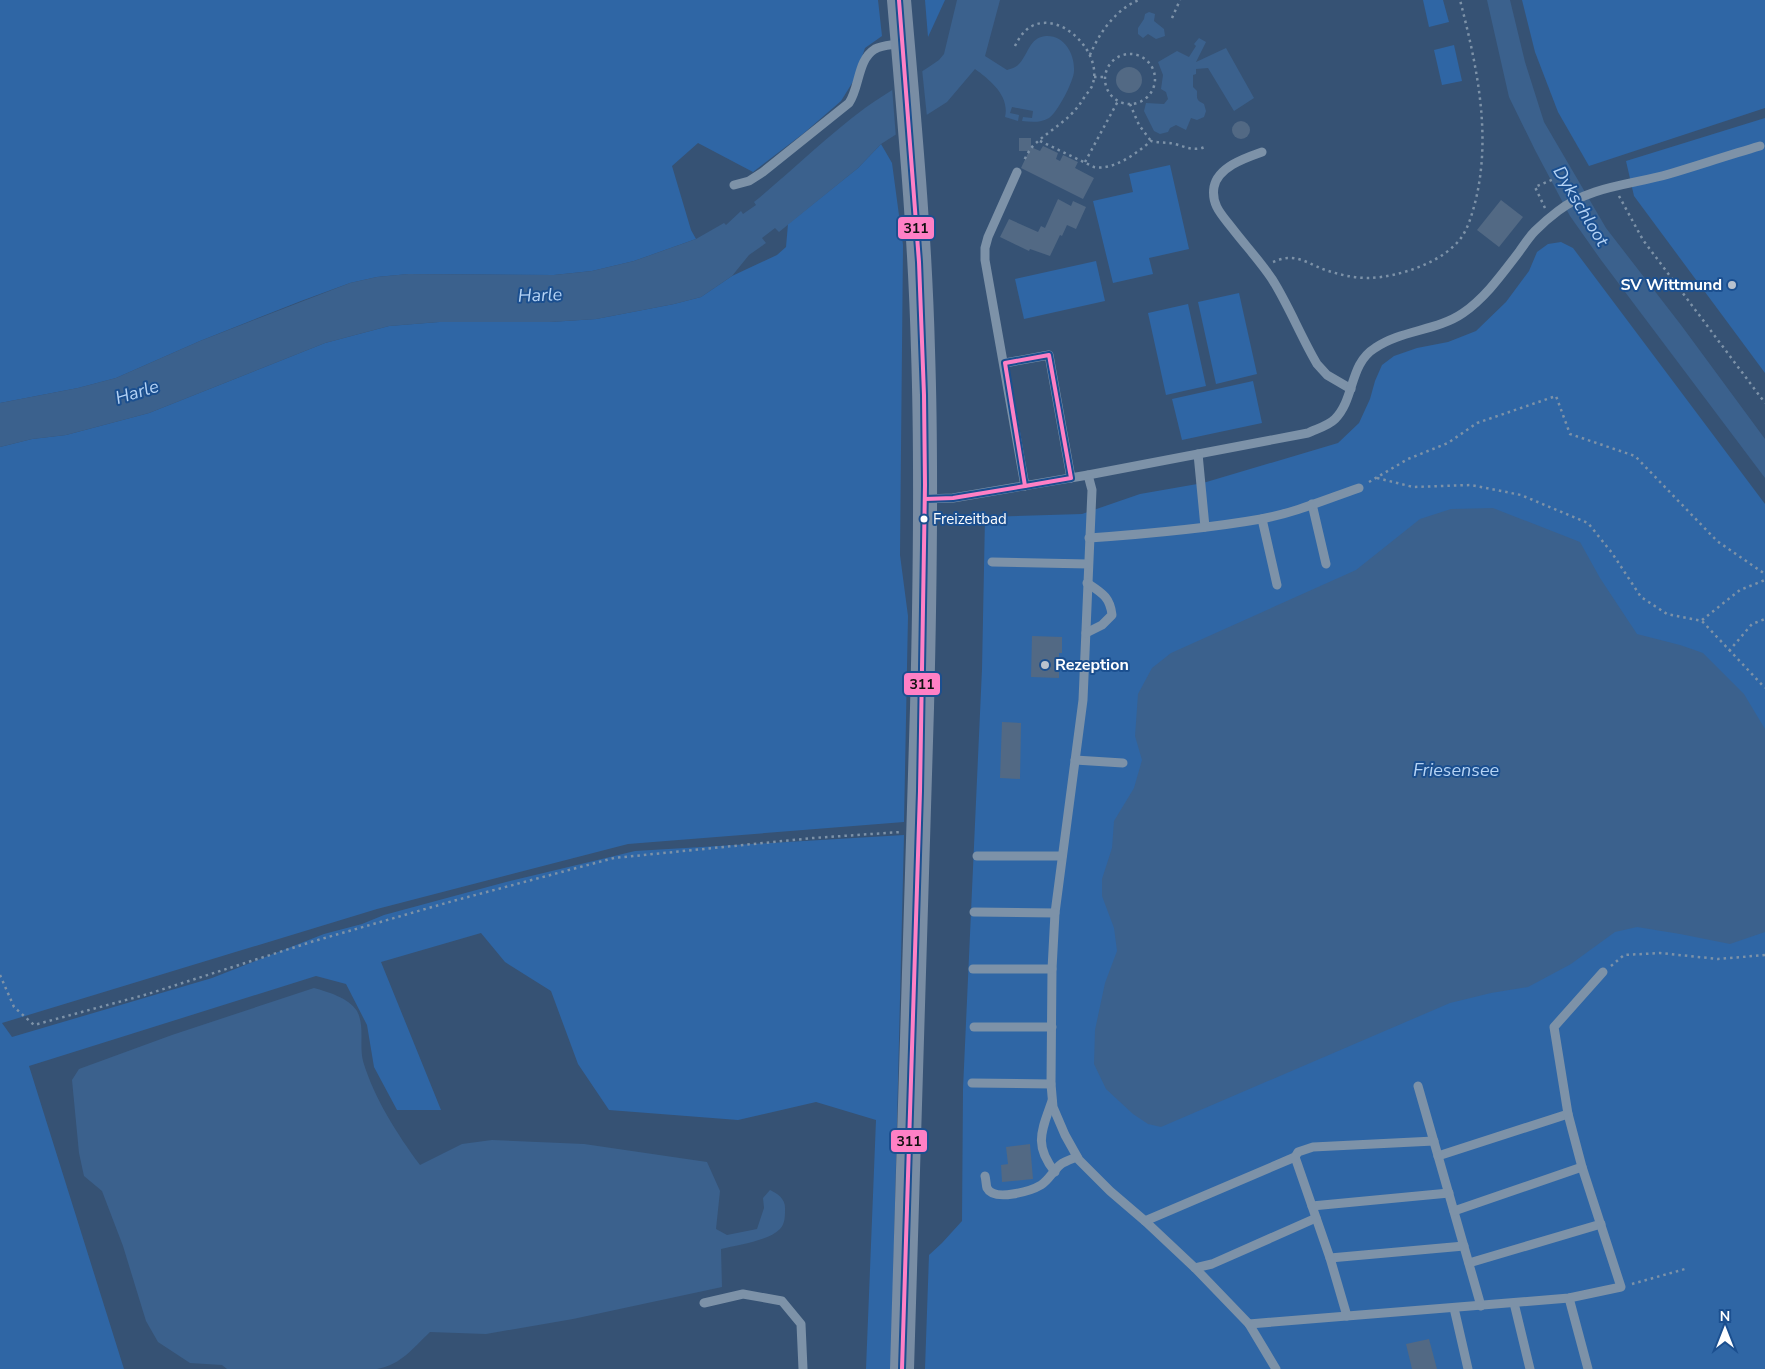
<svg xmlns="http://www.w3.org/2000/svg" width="1765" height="1369" font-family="'Nunito Sans',sans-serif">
<rect width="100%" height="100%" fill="#365274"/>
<g fill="#2f66a5">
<polygon points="0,0 878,0 882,36 865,48 854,80 841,101 804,133 753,172 698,143 672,166 691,230 696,239 634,261 592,271 554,275 409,274 377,277 350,283 301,301 200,341 116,378 78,388 0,403"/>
<polygon points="925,0 945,0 928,37"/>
<polygon points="1423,0 1443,0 1449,22 1429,27"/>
<polygon points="1522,0 1765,0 1765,108 1589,166 1558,112 1535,52"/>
<polygon points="1454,45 1462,81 1442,85 1434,50"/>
<polygon points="1765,118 1765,373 1634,196 1626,161"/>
<polygon points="881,144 892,163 903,245 900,555 908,616 904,822 628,844 377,909 2,1023 12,1037 212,978 324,934 362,924 384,915 506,882 635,851 904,835 891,1369 866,1369 876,1120 816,1102 738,1120 609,1110 578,1064 551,991 505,962 481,933 381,962 441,1110 397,1110 374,1067 367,1025 346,984 316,976 29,1066 124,1369 0,1369 0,447 32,439 66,435 149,413 325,343 389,326 439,322 550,322 596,319 674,304 701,297 732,276 777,255 786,247 788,224 858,168"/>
<polygon points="1170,165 1189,249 1149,258 1153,274 1113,283 1093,201 1133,192 1129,174"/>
<polygon points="1561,242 1573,248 1765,504 1765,1369 925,1369 929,1255 942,1243 962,1221 963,1089 982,669 985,517 1082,514 1140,494 1203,483 1338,443 1359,423 1370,399 1375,381 1382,365 1394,356 1417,348 1448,342 1476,331 1506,302 1529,271 1537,252 1548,244"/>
<polygon points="1096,261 1105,301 1024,319 1015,279"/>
<polygon points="1239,293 1257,374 1216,384 1198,302"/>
<polygon points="1188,304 1206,386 1166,395 1148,313"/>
<polygon points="1253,381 1262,423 1182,440 1172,399"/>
</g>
<g fill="#3b618d">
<path d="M957 0H1000L985 56 1007 70C1011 69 1016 67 1018 65 1028 56 1029 37 1046 36 1065 35 1075 55 1074 71 1074 81 1057 113 1049 118 1041 123 1031 122 1022 121L1023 117 1032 118 1033 111 1012 107 1010 113 1019 115 1018 121 1005 117C1010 96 990 80 975 69L947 102 881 144 858 168 779 232 775 228 762 238 766 243 749 255 732 276 701 297 674 304 596 319 550 322H439L389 326 325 343 149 413 66 435 32 439 0 447V403L78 388 116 378 200 341 350 283 377 277 408 274 554 275 592 271 634 261 696 239 724 223 726 225 741 211 743 214 756 205 754 202C792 171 826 137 865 108 889 91 915 77 939 60L944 54Z"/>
<polygon points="1487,0 1510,0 1525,62 1544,122 1606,228 1681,325 1765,439 1765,478 1601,260 1570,216 1535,150 1509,97"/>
<polygon points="1149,12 1155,14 1154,21 1164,29 1165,36 1156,39 1148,34 1143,38 1138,34 1138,28 1144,19 1145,14"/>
<path d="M1199 38 1206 42 1196 62 1226 48 1254 98 1234 111 1208 68 1196 69V74L1193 75V87L1197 91C1197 99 1196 100 1204 104L1206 111 1204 117 1197 120 1191 118 1186 130 1176 125 1170 128 1168 132 1160 134 1154 131 1144 111 1146 103 1164 104 1168 99 1166 92 1161 89 1163 75 1158 62 1177 51 1189 57 1196 46 1194 44Z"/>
<polygon points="1493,508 1580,542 1600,578 1637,634 1680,645 1703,653 1744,694 1765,729 1765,932 1730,944 1680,934 1637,927 1615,932 1571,964 1528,987 1491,993 1450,1003 1161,1127 1148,1124 1133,1114 1106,1089 1094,1064 1095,1030 1105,983 1117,951 1114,928 1102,896 1102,879 1112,848 1114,821 1134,788 1142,760 1135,736 1138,694 1152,668 1171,653 1356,570 1420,519 1451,509"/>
<path d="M314 988C328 992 349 998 357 1011 365 1026 359 1045 363 1061 374 1098 397 1134 420 1165L462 1144 492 1140 584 1144 707 1162 720 1191 716 1229 727 1235 757 1229 764 1208 763 1198 770 1190C778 1194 786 1199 785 1210 785 1216 785 1224 780 1229 768 1241 738 1245 721 1249L722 1287 573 1319 486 1334 430 1332C412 1349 402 1364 377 1369H227L222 1365 190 1363 158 1342 146 1321 123 1246 102 1191 84 1176 79 1153 72 1080 79 1069 172 1035Z"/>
</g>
<polygon fill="#365274" points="922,69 927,117 896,138 892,87"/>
<g fill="#526984">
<circle cx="1129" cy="80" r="13"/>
<circle cx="1241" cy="130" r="9"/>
<polygon points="1019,138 1031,138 1031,147 1040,151 1043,146 1058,153 1056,159 1060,161 1063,155 1078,162 1075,168 1094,178 1083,199 1021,168 1029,151 1019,151"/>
<polygon points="1058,199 1071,206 1073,201 1086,207 1076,229 1067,225 1062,236 1060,235 1050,256 1030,249 1029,251 1000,237 1009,219 1038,232 1041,226 1045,228"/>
<polygon points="1501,200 1523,217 1499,247 1477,230"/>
<polygon points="1032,636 1062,637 1062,653 1059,653 1059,678 1031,677"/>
<polygon points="1002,722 1021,723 1020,779 1000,778"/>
<polygon points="1030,1144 1033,1179 1002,1182 1001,1165 1008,1164 1006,1147"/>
<polygon points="1429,1339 1437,1369 1412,1369 1406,1344"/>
</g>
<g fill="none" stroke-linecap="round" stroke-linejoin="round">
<g stroke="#7d92a8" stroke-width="2.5" stroke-dasharray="2.5 4" stroke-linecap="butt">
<polyline points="1172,18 1180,0"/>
<path d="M1015 46C1019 38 1024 30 1032 26 1062 11 1102 53 1093 83 1092 88 1088 92 1085 96 1070 122 1052 127 1033 146 1029 150 1026 157 1023 162"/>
<circle cx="1130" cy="79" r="25"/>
<path d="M1090 55C1099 33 1116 9 1139 0"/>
<polyline points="1094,77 1104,77"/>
<polyline points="1130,104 1139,125 1151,141"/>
<path d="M1040 141 1094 167C1113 171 1137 153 1151 141 1159 143 1167 142 1175 144 1186 147 1195 152 1207 146"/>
<polyline points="1085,162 1118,101"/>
<polyline points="1619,196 1643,240 1765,403"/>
<polyline points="1545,208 1535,187 1554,179"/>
<path d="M1273 262C1278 260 1283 258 1288 258 1299 257 1311 264 1320 268 1336 274 1352 278 1369 278 1399 277 1446 262 1463 235 1469 225 1472 214 1475 203 1492 136 1477 66 1460 0"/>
<polyline points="1377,478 1413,487 1471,485 1521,495 1588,523 1612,553 1641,597 1667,614 1702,621 1765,688"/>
<polyline points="1369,482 1408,459 1448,443 1477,423 1556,396 1570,434 1635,456 1717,541 1765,574"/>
<polyline points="1702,620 1740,590 1765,580"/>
<polyline points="1729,651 1752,624 1765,619"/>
<polyline points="1611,966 1624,955 1660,953 1718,959 1765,955"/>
<polyline points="0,975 14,1007 34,1025 148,994 311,942 453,901 614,858 813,838 901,832"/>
<polyline points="1632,1284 1685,1269"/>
</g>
<g stroke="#7d92a8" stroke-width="9">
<path d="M1262 152C1245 158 1218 167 1214 187 1211 205 1222 215 1232 228 1245 245 1260 261 1272 279 1289 306 1301 337 1317 364L1327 375 1351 389"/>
<polyline points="1017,172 988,237 985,248 985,260 1025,486"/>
<path d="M734 185 749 181 763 172 849 103C860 87 857 60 875 49 882 45 894 45 902 43"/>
<polyline points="1005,363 1049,355 1071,478"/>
<polyline points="1198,454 1205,527"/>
<polyline points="1088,475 1092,490 1083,700 1055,913 1052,969 1051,1084 1053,1107 1065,1135 1079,1160 1110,1191 1145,1221 1195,1268 1249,1324 1276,1369"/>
<path d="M925 499 953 498 1088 475 1308 433C1316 429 1328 426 1335 419 1355 399 1349 364 1375 348 1401 330 1437 331 1463 313 1486 297 1502 274 1519 252 1524 245 1529 237 1535 231 1542 224 1550 217 1558 211 1590 186 1631 185 1669 174 1699 165 1729 155 1760 146"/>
<polyline points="1312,504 1326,564"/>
<polyline points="1262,519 1277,585"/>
<path d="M1089 538C1146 534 1204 529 1261 519 1294 513 1327 499 1359 488"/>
<polyline points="992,562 1088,564"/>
<path d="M1086 633 1102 625 1112 615C1110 597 1102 593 1087 583"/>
<polyline points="1075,760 1123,763"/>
<polyline points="977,856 1062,856"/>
<polyline points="974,912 1055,913"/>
<polyline points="973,969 1052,969"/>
<polyline points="974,1027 1052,1027"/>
<polyline points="972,1083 1051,1084"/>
<polyline points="1418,1086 1481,1306"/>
<path d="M1052 1101C1042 1130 1033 1145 1055 1172"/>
<polyline points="1438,1156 1568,1114"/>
<path d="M985 1176C986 1179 986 1185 987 1188 994 1202 1031 1191 1041 1185 1049 1180 1053 1171 1060 1165 1065 1161 1072 1159 1077 1157"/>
<polyline points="1312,1206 1449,1193"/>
<polyline points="1454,1211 1582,1167"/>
<polyline points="1145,1221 1295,1157"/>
<polyline points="1330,1258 1464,1246"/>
<polyline points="1469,1263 1601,1224"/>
<polyline points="1195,1268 1212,1264 1316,1218"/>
<polyline points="1569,1298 1588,1369"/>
<polyline points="704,1303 743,1294 782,1301 801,1324 803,1369"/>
<polyline points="1514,1303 1530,1369"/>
<polyline points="1454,1308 1468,1369"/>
<polyline points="1347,1316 1330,1258 1295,1157 1298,1152 1313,1147 1434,1141"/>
<polyline points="1249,1324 1569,1298 1621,1287 1582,1167 1568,1114 1554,1027 1603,972"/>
</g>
<path stroke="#798da4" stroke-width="24" d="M899 0C909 117 920 233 923 350 927 470 925 589 922 708 917 929 908 1149 902 1369"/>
<g stroke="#1b4f8f" stroke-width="8">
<g id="bus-1">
<polyline points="899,0 919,262 924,395 925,485 920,791 902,1369"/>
<polygon points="1049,355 1071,478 1025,486 1005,363"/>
<polyline points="925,499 953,498 1025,486"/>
</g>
</g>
<use href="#bus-1" stroke="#ff80c5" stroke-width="4"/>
</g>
<g fill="#b9c2ce" stroke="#1b4f8f" stroke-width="2">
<circle cx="1732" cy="285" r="5"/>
<circle cx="1045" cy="665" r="5"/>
</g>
<circle fill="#fff" stroke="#1b4f8f" stroke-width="2" cx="924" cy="519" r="4.5"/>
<g text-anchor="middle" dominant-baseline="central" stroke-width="4" stroke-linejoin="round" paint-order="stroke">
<g font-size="15" fill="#fff" stroke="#1b4f8f" text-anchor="start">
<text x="933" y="519">Freizeitbad</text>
</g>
<g font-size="16" font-weight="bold" fill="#fff" stroke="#1b4f8f" text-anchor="end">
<text x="1722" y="285">SV Wittmund</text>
<text x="1055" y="665" text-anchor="start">Rezeption</text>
</g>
<g font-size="18" font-style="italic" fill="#b5d3f5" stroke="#1b4f8f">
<text transform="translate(1581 206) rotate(59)">Dykschloot</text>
<text transform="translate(540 295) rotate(-2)">Harle</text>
<text transform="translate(137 392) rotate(-17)">Harle</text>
<text x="1456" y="770">Friesensee</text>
</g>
</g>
<g stroke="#1b4f8f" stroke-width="2">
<rect x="897" y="216" width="38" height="24" rx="5" fill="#ff80c5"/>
<rect x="903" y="672" width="38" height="24" rx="5" fill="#ff80c5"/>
<rect x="890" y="1129" width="38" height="24" rx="5" fill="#ff80c5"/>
</g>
<g font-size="14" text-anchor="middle" font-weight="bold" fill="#111">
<text x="916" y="233">311</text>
<text x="922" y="689">311</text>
<text x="909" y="1146">311</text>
</g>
<g transform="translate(1725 1329)" stroke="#1b4f8f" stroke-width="4" paint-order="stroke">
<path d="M0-4L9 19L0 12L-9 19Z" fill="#ffffff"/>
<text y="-8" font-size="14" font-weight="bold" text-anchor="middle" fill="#ffffff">N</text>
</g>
</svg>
